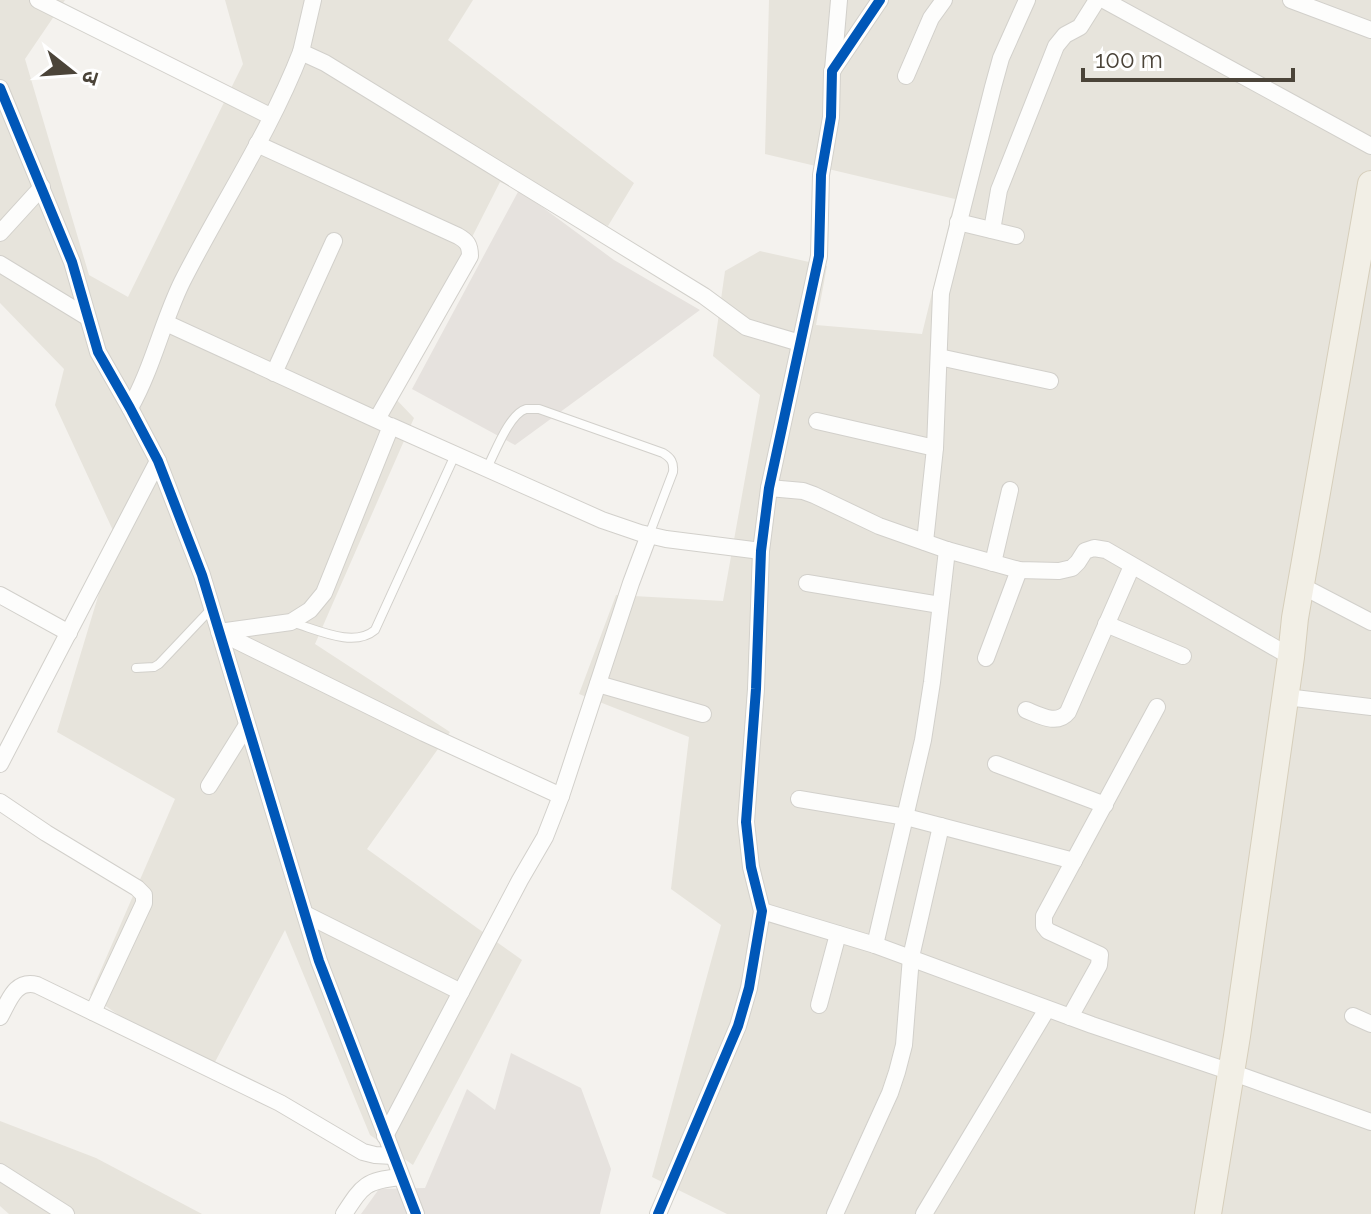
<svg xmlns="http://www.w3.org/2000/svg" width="1371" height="1214" font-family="Raleway,'Noto Sans Devanagari',sans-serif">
<rect width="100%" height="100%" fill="#f4f2ee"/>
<g fill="#e7e4dc">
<polygon points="0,0 65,0 25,59 89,275 128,297 243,64 225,0 473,0 448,40 634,183 608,226 500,182 392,395 414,418 315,644 450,732 367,849 522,960 413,1165 370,1135 285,930 207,1077 90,995 175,799 57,732 116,537 55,405 64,369 0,303"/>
<polygon points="769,0 1371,0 1371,1214 727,1214 652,1177 721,925 671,889 689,737 579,694 616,595 723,601 760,395 713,356 725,271 760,251 827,266 816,325 922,334 955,199 765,154"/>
<polygon points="0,1121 96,1158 202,1214 9,1214 0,1206"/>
</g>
<g fill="#e6e2de">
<polygon points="519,190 614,260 700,310 515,445 412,389"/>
<polygon points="511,1053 581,1088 611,1169 600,1214 361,1214 379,1189 425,1188 467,1089 495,1110"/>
</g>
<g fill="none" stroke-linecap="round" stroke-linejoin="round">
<g stroke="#d2d0cb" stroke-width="10">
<g id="lane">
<path d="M487 468C495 453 509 414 526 409 529 409 535 409 539 409L663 453C671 458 674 462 673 472L649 535"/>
<path d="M294 623C318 630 354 648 375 630L455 455"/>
<polyline points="136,668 154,667 159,664 211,609"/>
</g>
</g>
<g stroke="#d2d0cb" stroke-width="18">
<g id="street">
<polyline points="38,0 270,116"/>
<polyline points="313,0 301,52 325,63 704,296 746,327 800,343"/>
<polyline points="1104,0 1371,146"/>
<polyline points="1291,0 1371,30"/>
<polyline points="833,70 839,0"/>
<polyline points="906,76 931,18 944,0"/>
<polyline points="0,88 72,262 98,352 130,408 158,461 202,575 319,961 416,1214"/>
<path d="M257 144 458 236C467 241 470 245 470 256L377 419"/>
<polyline points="958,222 1016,236"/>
<polyline points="992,230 999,190 1056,46 1065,35 1080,27 1097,0"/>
<polyline points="0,233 42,187"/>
<polyline points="0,264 87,317"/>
<polyline points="166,323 386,424"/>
<polyline points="939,357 1050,381"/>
<polyline points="274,373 334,241"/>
<path d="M130 408C153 367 162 323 182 282 221 205 270 132 301 52"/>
<polyline points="817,421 935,448"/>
<polyline points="769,488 803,491 814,495 879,526 947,550 1019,570 1059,571 1072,568 1078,562 1085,551 1094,548 1106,550 1291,657"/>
<polyline points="925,542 935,448 941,293 993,87 1001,58 1027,0"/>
<polyline points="993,563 1010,490"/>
<polyline points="807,583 940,605"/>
<polyline points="1302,586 1371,622"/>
<polyline points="0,595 69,633"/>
<polyline points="1106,624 1183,656"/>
<polyline points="219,632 291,622 310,610 324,593 391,426 602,520 640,533 666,539 761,551"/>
<polyline points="221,633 424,733 561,796"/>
<polyline points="986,658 1019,570"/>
<polyline points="598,684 703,714"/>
<polyline points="1286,697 1371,707"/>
<path d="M1026 710C1039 715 1057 726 1068 712L1132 566"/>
<polyline points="0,764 158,461"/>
<polyline points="996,764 1105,805"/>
<polyline points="209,786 247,725"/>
<polyline points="799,799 906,817 1074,861"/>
<polyline points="0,802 46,833 137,888 144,895 144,903 93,1012"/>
<polyline points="762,911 875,945 1092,1025 1231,1072 1371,1122"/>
<polyline points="305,914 461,992"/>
<polyline points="875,945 923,740 932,682 947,550"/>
<polyline points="819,1005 838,934"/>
<polyline points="1353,1016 1371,1024"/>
<path d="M0 1017C9 1001 15 979 37 985L280 1103 363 1152 375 1155 393 1156"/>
<polyline points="1070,1017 1099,965 1100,955 1048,931 1044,926 1044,916 1157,707"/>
<polyline points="385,1136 520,880 545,837 561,796 631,583 649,535"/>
<polyline points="0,1172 66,1214"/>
<path d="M344 1214C363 1185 365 1181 400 1177"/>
<polyline points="658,1214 738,1026 749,988 762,911 751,867 746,822 756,689 761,551 769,488 819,256 821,175 831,117 832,71 880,0"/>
<polyline points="835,1214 890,1093 897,1072 904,1045 911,957 941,826"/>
<polyline points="924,1214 1047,1009"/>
</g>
</g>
<g stroke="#d6cebb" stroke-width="28">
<polyline id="primary" points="1208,1214 1237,1036 1291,657 1295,618 1371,184"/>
</g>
<use href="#lane" stroke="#fdfdfc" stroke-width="8"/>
<use href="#street" stroke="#fdfdfc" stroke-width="16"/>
<use href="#primary" stroke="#f2efe6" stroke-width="26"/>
<g stroke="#fff" stroke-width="15">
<g id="cycleway">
<polyline points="0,88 72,262 98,352 130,408 158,461 202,575 319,961 416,1214"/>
<polyline points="658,1214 738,1026 749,988 762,911 751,867 746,822 756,689 761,551 769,488 819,256 821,175 831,117 832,71 880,0"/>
</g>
</g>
<use href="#cycleway" stroke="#0057b8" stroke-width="10"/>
</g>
<g transform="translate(72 72) rotate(107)" stroke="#ffffff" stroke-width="6" paint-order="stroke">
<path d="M0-6L14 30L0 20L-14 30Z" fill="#4b4439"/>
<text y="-12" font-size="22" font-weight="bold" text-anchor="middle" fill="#4b4439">उ</text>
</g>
<path d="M1083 68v12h210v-12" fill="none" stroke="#4b4439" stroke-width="4"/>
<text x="1095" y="68" font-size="24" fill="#4b4439" stroke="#ffffff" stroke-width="6" paint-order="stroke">100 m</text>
</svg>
